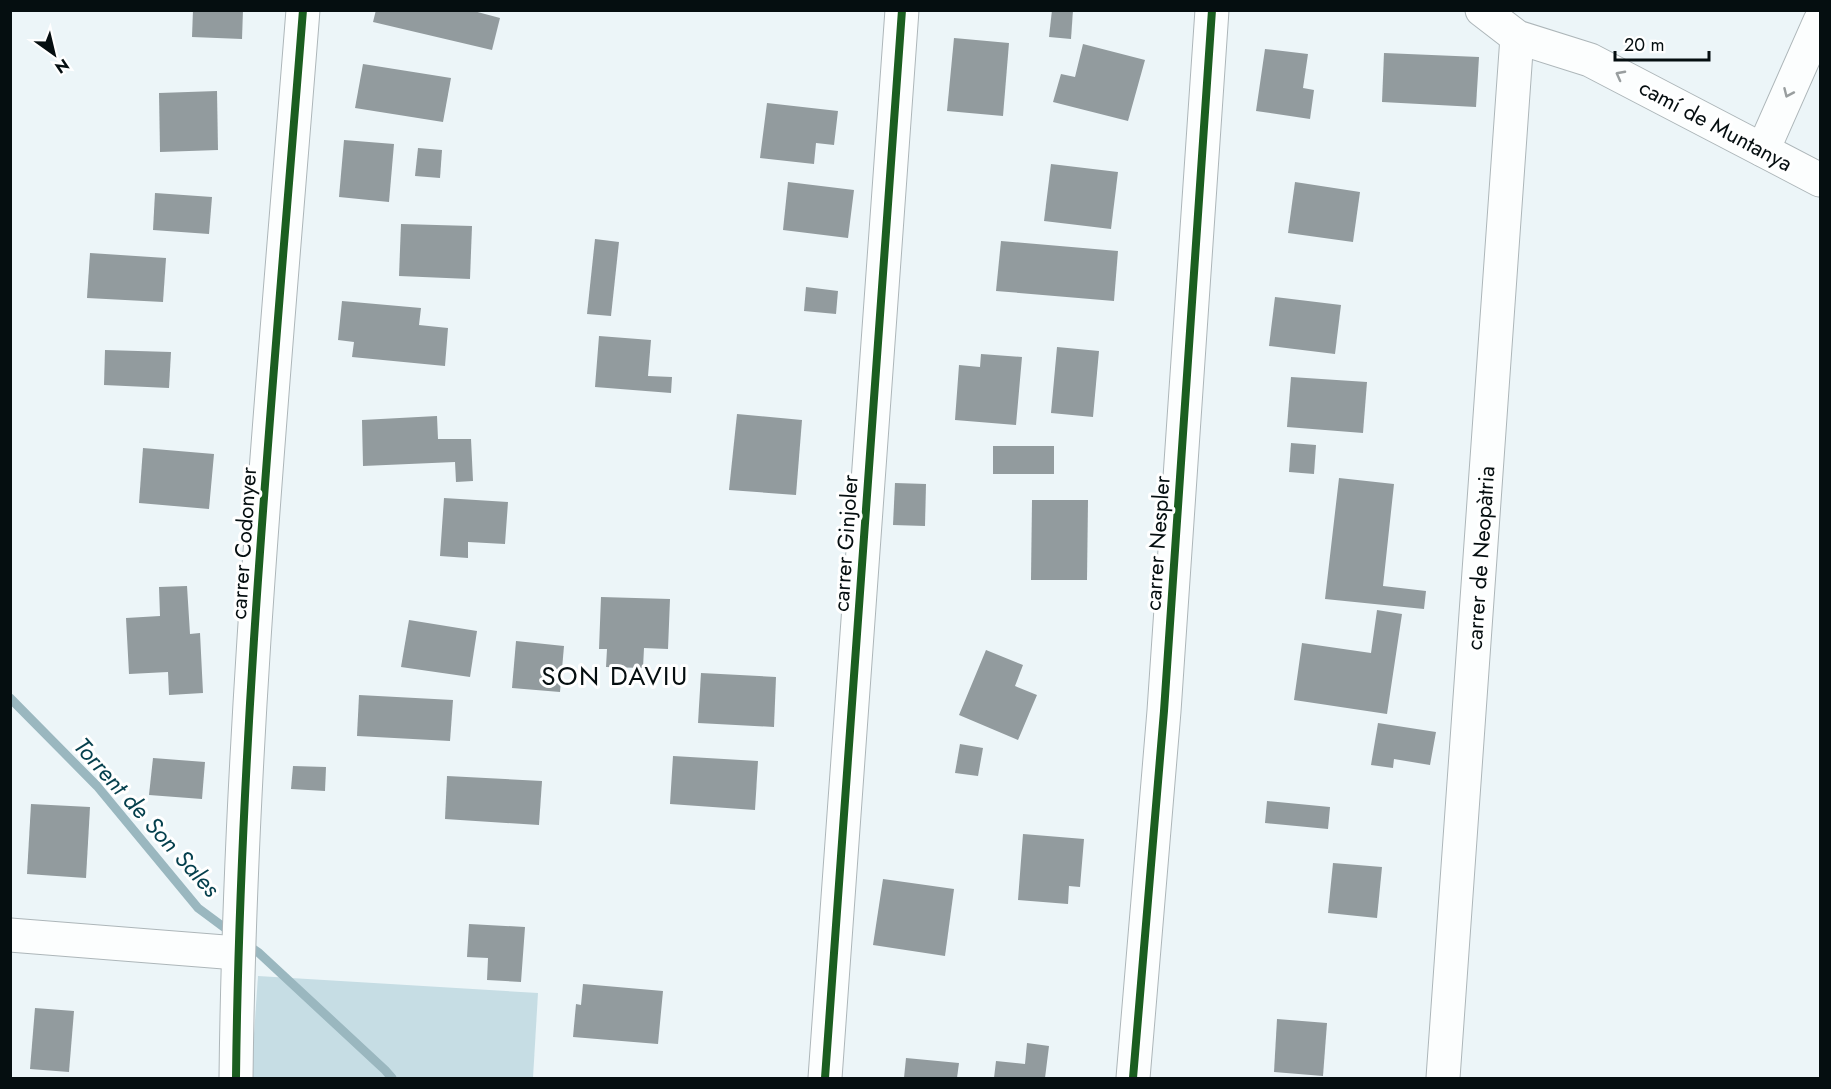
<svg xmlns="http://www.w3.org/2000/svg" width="1831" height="1089" font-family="Jost,sans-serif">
<rect width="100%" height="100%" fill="#ecf5f8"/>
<polygon fill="#c6dde4" points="258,976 538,993 533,1078 251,1078"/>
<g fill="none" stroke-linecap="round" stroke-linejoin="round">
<g stroke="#9ab7bf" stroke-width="9">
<polyline points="10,698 97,786 198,908 233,934"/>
<polyline points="246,944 259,953 385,1070 392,1078"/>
</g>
</g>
<g fill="#929b9e">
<polygon points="193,10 243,10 242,39 192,37"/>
<polygon points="376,10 470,10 500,18 492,50 373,22"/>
<polygon points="1052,10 1073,10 1071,39 1049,37"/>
<polygon points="954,38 1009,43 1003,116 947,111"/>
<polygon points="1083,44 1145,60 1128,121 1053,102 1061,74 1075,77"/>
<polygon points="1265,49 1308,54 1303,88 1314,90 1310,119 1256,111"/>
<polygon points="1384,53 1479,57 1476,107 1382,102"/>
<polygon points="363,64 451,78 443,122 355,108"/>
<polygon points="217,91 218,150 160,152 159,93"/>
<polygon points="767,103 838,111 834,145 816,143 814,164 760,158"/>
<polygon points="344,140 394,144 389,202 339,197"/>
<polygon points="418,148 442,150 440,178 415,176"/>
<polygon points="1051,164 1118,172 1111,229 1044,221"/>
<polygon points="788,182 854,190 848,238 783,230"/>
<polygon points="1295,182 1360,192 1353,242 1288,233"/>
<polygon points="155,193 212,197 209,234 153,230"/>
<polygon points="401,224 472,226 470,279 399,276"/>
<polygon points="595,239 619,242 611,316 587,314"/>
<polygon points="1001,241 1118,251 1114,301 996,291"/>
<polygon points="90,253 166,258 163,302 87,298"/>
<polygon points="806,287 838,291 836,314 804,311"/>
<polygon points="1275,297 1341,305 1335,354 1269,346"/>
<polygon points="342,301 421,308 419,325 448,328 445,366 352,357 354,342 338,340"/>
<polygon points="599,336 651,340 648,376 672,377 671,393 595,387"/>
<polygon points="1057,347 1099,351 1093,417 1051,413"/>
<polygon points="105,350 171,352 169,388 104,385"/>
<polygon points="981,354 1022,357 1016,425 955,420 959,365 980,367"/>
<polygon points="1291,377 1367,382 1363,433 1287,427"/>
<polygon points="737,414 802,420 796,495 729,490"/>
<polygon points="437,416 438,439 471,439 473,481 456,482 455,462 363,466 362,420"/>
<polygon points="1291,443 1316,445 1314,474 1289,472"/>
<rect x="993" y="446" width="61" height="28"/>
<polygon points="143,448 214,454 209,509 139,503"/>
<polygon points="1339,478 1394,484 1383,586 1426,591 1424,609 1325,599"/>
<polygon points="895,483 926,484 925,526 893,525"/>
<polygon points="444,498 508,502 505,544 468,542 468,558 440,556"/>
<polygon points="1032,500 1088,500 1087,580 1031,580"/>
<polygon points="187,586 190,634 200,633 203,693 169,695 168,672 129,674 126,618 160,616 159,587"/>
<polygon points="601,597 670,599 668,649 644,648 643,668 606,667 607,649 599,649"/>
<polygon points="1377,610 1402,614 1387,714 1294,700 1302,643 1371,653"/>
<polygon points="409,620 477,631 470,677 401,667"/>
<polygon points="516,641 564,646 560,692 512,688"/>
<polygon points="986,650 1023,665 1015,686 1037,695 1018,740 959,715"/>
<polygon points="701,673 776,677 774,727 698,723"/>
<polygon points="359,695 453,700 450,741 357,736"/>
<polygon points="1378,723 1436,732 1430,765 1394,759 1393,768 1371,765"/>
<polygon points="960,744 983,748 978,776 955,773"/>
<polygon points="673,756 758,761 755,810 670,804"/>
<polygon points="153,758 205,762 202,799 149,795"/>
<polygon points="293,766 326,767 325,791 291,789"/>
<polygon points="447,776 542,781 539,825 445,819"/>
<polygon points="1267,801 1330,807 1328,829 1265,823"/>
<polygon points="31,804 90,807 86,878 27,874"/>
<polygon points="1023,834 1084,839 1080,887 1069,886 1068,904 1018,900"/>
<polygon points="1333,863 1382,867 1377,918 1328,913"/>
<polygon points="883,879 954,889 945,956 873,945"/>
<polygon points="469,924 525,927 521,982 487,980 488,958 467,957"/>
<polygon points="583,984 663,991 658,1044 573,1037 576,1004 581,1005"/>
<polygon points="35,1008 74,1011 69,1072 30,1069"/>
<polygon points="1277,1019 1327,1023 1323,1076 1274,1072"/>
<polygon points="1027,1043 1049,1046 1045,1078 994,1078 996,1061 1025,1064"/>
<polygon points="906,1058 959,1063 957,1078 904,1078"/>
</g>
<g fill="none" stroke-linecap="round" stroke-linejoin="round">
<g stroke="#adb6b9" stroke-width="35">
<g id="minor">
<polyline points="1482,10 1517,37 1590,60 1820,180"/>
<polyline points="1763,150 1820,21"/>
<polyline points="10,935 237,953"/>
<path d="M236 1078C240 722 275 366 303 10"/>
<polyline points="825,1078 902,10"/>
<polyline points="1133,1078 1164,711 1212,10"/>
<polyline points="1443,1078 1517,37"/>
</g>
</g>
<use href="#minor" stroke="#fcfefe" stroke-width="33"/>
<g stroke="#fff" stroke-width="11">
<g id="cycleway">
<path d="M236 1078C240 722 275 366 303 10"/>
<polyline points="825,1078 902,10"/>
<polyline points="1133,1078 1164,711 1212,10"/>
</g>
</g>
<use href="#cycleway" stroke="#1b5e20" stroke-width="8"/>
</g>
<defs><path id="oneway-chevron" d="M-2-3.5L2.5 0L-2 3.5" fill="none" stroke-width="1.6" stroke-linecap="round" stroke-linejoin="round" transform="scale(1.5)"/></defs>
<g stroke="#999e9f">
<use href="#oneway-chevron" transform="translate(1620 75) rotate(-152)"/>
<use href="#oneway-chevron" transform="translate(1788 93) rotate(114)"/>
</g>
<g text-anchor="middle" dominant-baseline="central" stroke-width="6" stroke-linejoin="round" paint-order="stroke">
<g font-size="22" fill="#050e10" stroke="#fff">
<text transform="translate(1716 125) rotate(28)">camí de Muntanya</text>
<text transform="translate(243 543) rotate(-86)">carrer Codonyer</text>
<text transform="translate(845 543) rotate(-86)">carrer Ginjoler</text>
<text transform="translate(1157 543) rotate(-86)">carrer Nespler</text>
<text transform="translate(1480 558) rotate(-86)">carrer de Neopàtria</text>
</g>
<g font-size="24" font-style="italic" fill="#043f4c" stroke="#fff">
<text transform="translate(147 817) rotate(48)">Torrent de Son Sales</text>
</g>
<g font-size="26" letter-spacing="1.5" fill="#050e10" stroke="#fff">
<text x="615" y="676">SON DAVIU</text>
</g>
</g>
<rect width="1831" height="1089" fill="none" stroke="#050e10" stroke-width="24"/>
<g transform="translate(54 54) rotate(146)" stroke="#ffffff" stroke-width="4.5" paint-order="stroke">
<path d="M0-4.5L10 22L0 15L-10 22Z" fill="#050e10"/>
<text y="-9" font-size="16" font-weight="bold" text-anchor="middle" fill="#050e10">N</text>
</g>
<path d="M1615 51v9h94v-9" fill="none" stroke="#050e10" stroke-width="3"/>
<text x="1624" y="51" font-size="18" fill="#050e10" stroke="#ffffff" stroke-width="4.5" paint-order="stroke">20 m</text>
</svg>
